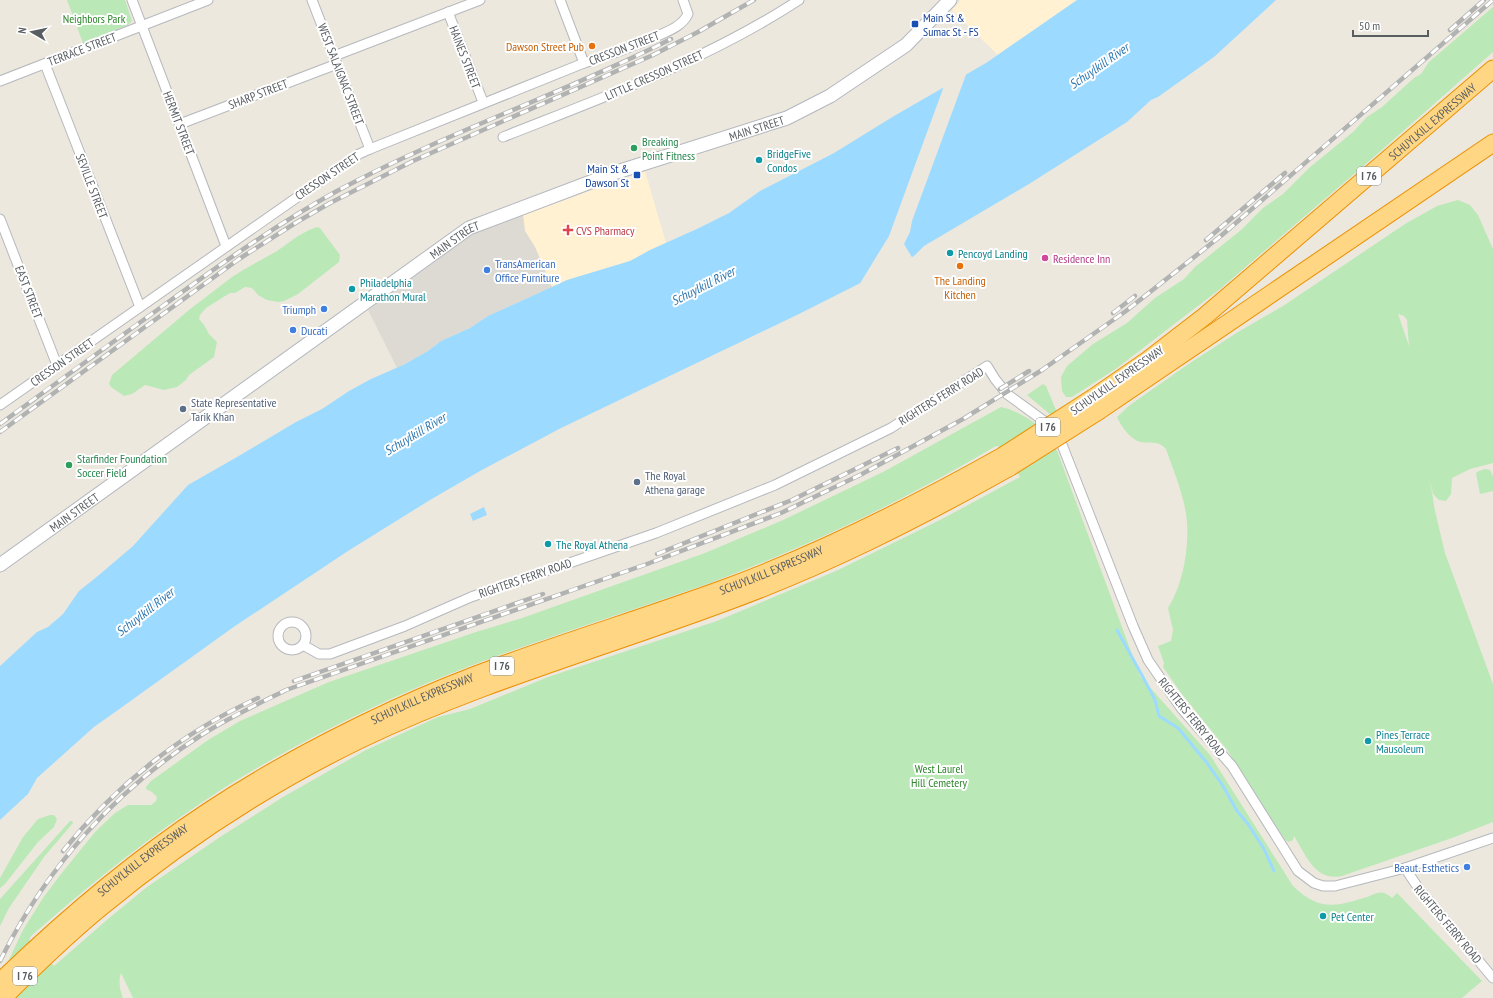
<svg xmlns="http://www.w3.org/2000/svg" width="1493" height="998" font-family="'PT Sans Narrow',sans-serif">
<rect width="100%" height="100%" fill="#ede8de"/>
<g fill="#fff1d1">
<polygon points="961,0 1077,0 998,55 952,10"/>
<polygon points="645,171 666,243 630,261 567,280 552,287 535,247 525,231 523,215"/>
</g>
<polygon fill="#dddad3" points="523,215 525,231 535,247 552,287 488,316 470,328 441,341 428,351 397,368 368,310 469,237 480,231"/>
<g fill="#bbe8b7" fill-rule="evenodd">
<polygon points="67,0 125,0 132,21 128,25 83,43"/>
<polygon points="1493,7 1493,52 1375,156 1220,289 1117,368 1072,397 1066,397 1062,391 1061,377 1067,366 1093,344 1127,323 1155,298 1184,279 1195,267 1241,230 1263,208 1283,194 1309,168 1353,132 1367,117 1382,107 1414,78 1421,74 1429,62"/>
<path d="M1458 200 1470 205 1478 215 1493 249V463L1470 469 1452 478 1451 494 1446 501 1439 500 1433 494 1430 480 1435 511 1445 553 1493 684V822L1452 838 1342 876C1315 882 1306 855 1294 836L1293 840 1289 842 1285 840 1228 751 1181 693 1163 667 1164 663 1158 646 1171 641 1173 630 1168 608C1185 582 1192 534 1184 504 1180 485 1172 467 1166 449 1159 440 1149 444 1140 442 1129 438 1121 426 1117 417L1130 405 1190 363 1238 332 1283 306 1405 224 1437 206ZM1398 314 1404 316 1407 320 1409 346Z"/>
<polygon points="317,227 320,228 340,255 339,262 298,294 284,301 278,302 267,300 258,295 252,288 245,287 235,293 230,293 206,308 200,315 199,319 204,325 209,334 217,342 214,357 189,375 186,380 177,387 164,390 145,385 132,394 124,396 111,387 109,384 112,375 189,310 232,277 243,270 277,251 298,236 309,230"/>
<polygon points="1043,384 1046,386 1056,410 1057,414 1052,416 1027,395"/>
<path d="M1001 407C1016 410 1034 421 1045 432 1051 438 1054 446 1058 453L1140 676 1210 755 1293 886C1319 911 1335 907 1367 897 1372 895 1379 891 1384 893 1387 894 1390 896 1392 898L1397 893 1482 981 1462 998H133L121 973C118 982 120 990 123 998H0V979L14 949 23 930 43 898 61 874 95 832 115 813 128 805H151L156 801 157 797 152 792 146 789V787L151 781 208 740 240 721 329 682 476 632 522 618 705 553 783 520 883 472ZM996 446 1000 447 1020 477 942 519 836 571 717 621 548 677 470 709 438 717 366 750 283 797 220 837 147 887 108 919 54 966 29 940 31 936C80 893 131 851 185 814 245 772 310 737 376 706 483 655 598 623 710 583 809 546 905 500 996 446Z"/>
<polygon points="1485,469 1490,470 1493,476 1493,491 1480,494 1476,473 1479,471"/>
<polygon points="50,815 54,815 57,819 54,827 38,842 5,884 0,888 0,878 23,837 38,819"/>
<polygon points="70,821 72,821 73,823 44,857 9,908 0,926 0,899"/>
</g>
<g fill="#9cdbff">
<polygon points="1077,0 1276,0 1214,57 1158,97 1151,100 1127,122 1029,184 924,246 914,256 799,314 561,428 480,471 430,500 348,551 235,626 118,710 94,727 37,778 28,794 0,820 0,666 37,632 48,627 63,614 79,591 99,575 133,546 188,485 237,457 296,422 322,409 349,391 371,379 403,365 428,351 441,341 470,328 488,316 567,280 630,261 650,250 699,228 729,213 760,191 834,153 894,116 986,63"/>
<polygon points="484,507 487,515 473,521 470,514"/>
</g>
<polygon fill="#ede8de" points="967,72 912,221 910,232 904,244 913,259 859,285 889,236 944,86"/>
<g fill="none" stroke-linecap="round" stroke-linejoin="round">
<polyline stroke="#9cdbff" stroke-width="3" points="1117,630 1144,679 1155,700 1159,716 1178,728 1207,763 1223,786 1237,811 1248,824 1264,849 1274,871"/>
<g stroke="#b5b8bd" stroke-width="11">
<g id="street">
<polyline points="132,0 226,246"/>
<polyline points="312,0 370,149"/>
<polyline points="560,0 584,63"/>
<polyline points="448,12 483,102"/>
<polyline points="334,56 480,0"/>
<polyline points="45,64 140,307"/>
<polyline points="0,81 208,0"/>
<polyline points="180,124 337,64"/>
<path d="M503 137C604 97 707 60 799 0"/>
<polyline points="0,219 57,365"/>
<path d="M0 405 359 154 370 149 584 63 620 51 653 38C666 32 682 27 688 14L683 0"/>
<circle cx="292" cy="636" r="14"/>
<polyline points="303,645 319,654 330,654 405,626 471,597 656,533 775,485 891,428 987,366 995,379 1007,394 1048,424 1061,442 1133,626 1148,660 1181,708 1232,766 1298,871 1314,883 1323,886 1335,886 1405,868 1493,838"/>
<polyline points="1405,868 1419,889 1493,978"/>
</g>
</g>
<g stroke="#b3b7be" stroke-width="15">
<g id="secondary">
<path id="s1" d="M0 565 469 228 617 172 787 118 830 96 906 45 950 0"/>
</g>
</g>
<g stroke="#eb9000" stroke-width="19">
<g id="highway">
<path id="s2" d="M1093 398 1148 360 1205 316 1493 69"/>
<polyline points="1100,410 1493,143"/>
<path id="s3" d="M0 982C65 919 133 861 209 811 268 772 330 739 395 709 500 660 614 629 723 589 821 553 912 507 1003 456"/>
<path d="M3 998C34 967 66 936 100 908 180 842 268 784 361 739 478 683 602 648 723 603 823 567 917 519 1010 467"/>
</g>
</g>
<use href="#street" stroke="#fff" stroke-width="9"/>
<use href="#secondary" stroke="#fff" stroke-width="13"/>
<use href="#highway" stroke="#ffd683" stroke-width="17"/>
<g stroke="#b1b2b2" stroke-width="4.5">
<g id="rail">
<polyline points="1450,30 1484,0"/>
<polyline points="1206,240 1285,173"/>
<polyline points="1113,313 1135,296"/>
<polyline points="1000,389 1029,371"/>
<path d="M0 424C57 382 114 341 171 300 225 261 279 223 337 191 445 133 562 94 671 39"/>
<polyline points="0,432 239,259 297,222 330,203 413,161 653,55 698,32 754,0"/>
<polyline points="657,554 792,500 898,448"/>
<polyline points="294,681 543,594"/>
<path d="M63 851C115 786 182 732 258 698"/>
<path d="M0 961C46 868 115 790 203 734 230 717 258 704 286 690L647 564 781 513 862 474 963 419 1042 370 1126 311 1222 235 1493 0"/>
</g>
</g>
<use href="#rail" stroke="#fff" stroke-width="3" stroke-dasharray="9" stroke-linecap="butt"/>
<g stroke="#eb9000" stroke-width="19" stroke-linecap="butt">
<g id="highway-bridge">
<polyline points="1003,456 1093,398"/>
<polyline points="1010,467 1100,410"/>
</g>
</g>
<use href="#highway-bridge" stroke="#ffd683" stroke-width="17"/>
</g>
<g fill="#1a4fb4" stroke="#fff" stroke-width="1.5">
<rect x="911" y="20" width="8" height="8" rx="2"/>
<rect x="633" y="171" width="8" height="8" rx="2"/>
</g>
<g fill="#e8710a" stroke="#fff" stroke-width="1.5">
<circle cx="592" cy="46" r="4"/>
<circle cx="960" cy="266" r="4"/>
</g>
<g fill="#2e9e5b" stroke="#fff" stroke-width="1.5">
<circle cx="634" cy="148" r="4"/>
<circle cx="69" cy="465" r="4"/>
</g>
<g fill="#0f9aa8" stroke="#fff" stroke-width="1.5">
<circle cx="759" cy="160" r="4"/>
<circle cx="950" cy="253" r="4"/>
<circle cx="352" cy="289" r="4"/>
<circle cx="548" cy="544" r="4"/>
<circle cx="1368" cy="741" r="4"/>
<circle cx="1323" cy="916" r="4"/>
</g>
<path fill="#e0444e" stroke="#fff" stroke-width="1.5" d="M566 224h4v4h4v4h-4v4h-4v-4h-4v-4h4z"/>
<circle fill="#d1479c" stroke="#fff" stroke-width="1.5" cx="1045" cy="258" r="4"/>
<g fill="#3f7fe0" stroke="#fff" stroke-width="1.5">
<circle cx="487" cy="270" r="4"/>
<circle cx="324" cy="309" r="4"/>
<circle cx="293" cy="330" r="4"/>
<circle cx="1467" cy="867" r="4"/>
</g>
<g fill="#5c6f8a" stroke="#fff" stroke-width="1.5">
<circle cx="183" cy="409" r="4"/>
<circle cx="637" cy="482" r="4"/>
</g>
<g text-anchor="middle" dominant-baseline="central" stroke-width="4" stroke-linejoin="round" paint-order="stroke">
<g fill="#fff" stroke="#8a8e90" stroke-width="1">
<rect x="1357" y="167" width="24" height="18" rx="3"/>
<rect x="1036" y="418" width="24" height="18" rx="3"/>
<rect x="490" y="657" width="24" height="18" rx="3"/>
<rect x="13" y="967" width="24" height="18" rx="3"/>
</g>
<g font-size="11" font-weight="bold" fill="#585d61">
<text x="1369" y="176">I 76</text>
<text x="1048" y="427">I 76</text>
<text x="502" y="666">I 76</text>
<text x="25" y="976">I 76</text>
</g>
<g font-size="12" fill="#164399" stroke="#fff" text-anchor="start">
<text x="923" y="17">Main St &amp;<tspan x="923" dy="14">Sumac St - FS</tspan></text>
<text x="629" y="168" text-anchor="end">Main St &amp;<tspan x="629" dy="14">Dawson St</tspan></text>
</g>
<g font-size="12" fill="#2e852c" stroke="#fff">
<text x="94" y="18">Neighbors Park</text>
<text x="939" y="768">West Laurel<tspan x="939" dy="14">Hill Cemetery</tspan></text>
</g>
<g font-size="12" fill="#c56008" stroke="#fff" text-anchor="end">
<text x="584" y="46">Dawson Street Pub</text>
<text x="960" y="280" text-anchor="middle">The Landing<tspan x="960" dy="14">Kitchen</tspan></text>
</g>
<g font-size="12" fill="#585d61" stroke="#fff">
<text transform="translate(624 48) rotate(-21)">CRESSON STREET</text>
<text transform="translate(82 49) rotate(-21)">TERRACE STREET</text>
<text transform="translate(465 57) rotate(69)">HAINES STREET</text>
<text transform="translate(341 74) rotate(69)">WEST SALAIGNAC STREET</text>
<text transform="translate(654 75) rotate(-24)">LITTLE CRESSON STREET</text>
<text transform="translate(258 94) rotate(-21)">SHARP STREET</text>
<text stroke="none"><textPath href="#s2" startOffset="438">SCHUYLKILL EXPRESSWAY</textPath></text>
<text transform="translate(179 123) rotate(69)">HERMIT STREET</text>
<text stroke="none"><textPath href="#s1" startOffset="882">MAIN STREET</textPath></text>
<text transform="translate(327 176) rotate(-34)">CRESSON STREET</text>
<text transform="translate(92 186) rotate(69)">SEVILLE STREET</text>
<text stroke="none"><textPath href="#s1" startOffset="559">MAIN STREET</textPath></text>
<text transform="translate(29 292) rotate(69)">EAST STREET</text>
<text transform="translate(62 362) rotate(-35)">CRESSON STREET</text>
<text transform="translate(1117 380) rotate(-35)">SCHUYLKILL EXPRESSWAY</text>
<text transform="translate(941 396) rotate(-32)">RIGHTERS FERRY ROAD</text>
<text stroke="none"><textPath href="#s1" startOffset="91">MAIN STREET</textPath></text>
<text stroke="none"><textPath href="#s3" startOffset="884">SCHUYLKILL EXPRESSWAY</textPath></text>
<text transform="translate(525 578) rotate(-19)">RIGHTERS FERRY ROAD</text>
<text stroke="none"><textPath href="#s3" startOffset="512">SCHUYLKILL EXPRESSWAY</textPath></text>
<text transform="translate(1192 717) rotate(51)">RIGHTERS FERRY ROAD</text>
<text stroke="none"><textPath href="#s3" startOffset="188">SCHUYLKILL EXPRESSWAY</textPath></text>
<text transform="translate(1448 924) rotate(50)">RIGHTERS FERRY ROAD</text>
</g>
<g font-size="12" fill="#27864d" stroke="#fff" text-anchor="start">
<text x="642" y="141">Breaking<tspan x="642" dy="14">Point Fitness</tspan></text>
<text x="77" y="458">Starfinder Foundation<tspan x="77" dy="14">Soccer Field</tspan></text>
</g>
<g font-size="12" fill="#0d838f" stroke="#fff" text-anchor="start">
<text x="767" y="153">BridgeFive<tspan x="767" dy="14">Condos</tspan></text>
<text x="958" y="253">Pencoyd Landing</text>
<text x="360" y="282">Philadelphia<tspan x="360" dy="14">Marathon Mural</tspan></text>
<text x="556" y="544">The Royal Athena</text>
<text x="1376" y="734">Pines Terrace<tspan x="1376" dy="14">Mausoleum</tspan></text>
<text x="1331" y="916">Pet Center</text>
</g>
<g font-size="12" fill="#be3a42" stroke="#fff" text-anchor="start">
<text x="576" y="230">CVS Pharmacy</text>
</g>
<g font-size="12" fill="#b23c85" stroke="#fff" text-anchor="start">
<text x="1053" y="258">Residence Inn</text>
</g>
<g font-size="12" fill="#366cbe" stroke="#fff" text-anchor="start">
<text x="495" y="263">TransAmerican<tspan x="495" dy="14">Office Furniture</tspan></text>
<text x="316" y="309" text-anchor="end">Triumph</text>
<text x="301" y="330">Ducati</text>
<text x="1459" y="867" text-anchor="end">Beaut. Esthetics</text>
</g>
<g font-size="12" fill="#4e5e75" stroke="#fff" text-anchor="start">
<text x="191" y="402">State Representative<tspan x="191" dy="14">Tarik Khan</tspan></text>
<text x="645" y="475">The Royal<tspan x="645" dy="14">Athena garage</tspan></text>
</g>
<g font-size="13" font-style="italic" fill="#2f78b1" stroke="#fff">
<text transform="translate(1099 66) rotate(-35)">Schuylkill River</text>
<text transform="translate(703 286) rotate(-27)">Schuylkill River</text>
<text transform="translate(415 434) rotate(-31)">Schuylkill River</text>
<text transform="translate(145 612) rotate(-38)">Schuylkill River</text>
</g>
</g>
<g transform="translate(32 32) rotate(279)" stroke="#ffffff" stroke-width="3" paint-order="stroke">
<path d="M0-3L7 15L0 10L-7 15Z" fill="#585d61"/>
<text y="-6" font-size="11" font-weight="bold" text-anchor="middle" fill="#585d61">N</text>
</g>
<path d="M1353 30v6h75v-6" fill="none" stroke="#585d61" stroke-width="2"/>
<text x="1359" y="30" font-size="12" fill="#585d61" stroke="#ffffff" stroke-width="3" paint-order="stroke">50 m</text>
</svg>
